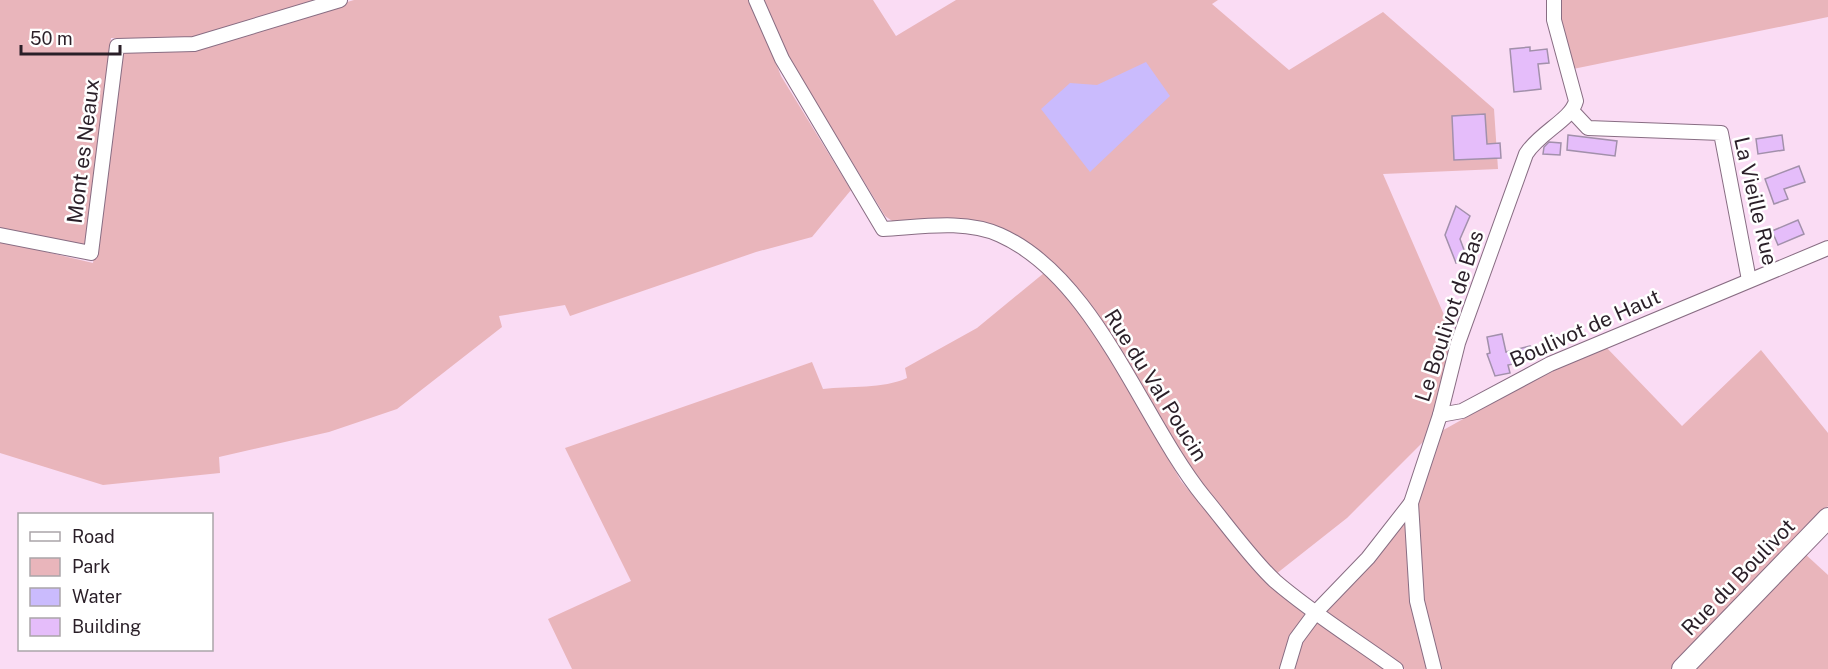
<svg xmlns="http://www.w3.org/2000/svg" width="1828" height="669" font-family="'Public Sans',sans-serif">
<rect width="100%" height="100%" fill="#fadcf4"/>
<g fill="#e9b5bb">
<polygon points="0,0 323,0 192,40 111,38 85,247 0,228"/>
<polygon points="354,0 751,0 781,76 851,190 812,237 756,252 570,316 565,305 499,316 502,327 397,409 329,432 219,457 220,473 103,485 0,453 0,241 93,263 123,51 193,48"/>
<polygon points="762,0 873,0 896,36 956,0 1218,0 1212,4 1289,70 1383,12 1494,109 1498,169 1383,174 1454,338 1432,428 1425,440 1347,518 1276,574 1204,487 1166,429 1108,331 1067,277 997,228 959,218 895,223 885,216 779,42"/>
<polygon points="1560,0 1828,0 1828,17 1573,69 1561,23"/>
<path d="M1044 273 1074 306 1103 344 1181 481 1264 580 1306 615 1289 644 1281 669H572L548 619 631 581 565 448 812 362 823 389C850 386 883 389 907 378L905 368 977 328Z"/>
<polygon points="1605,346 1682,426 1761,350 1828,433 1828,506 1672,669 1439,669 1422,606 1418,503 1438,433 1553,369"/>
<path d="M1407 512C1408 571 1410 613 1429 669H1405L1322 611Z"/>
<polygon points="1804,553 1828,575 1828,669 1692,669"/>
<polygon points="1318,619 1386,669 1293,669 1300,647"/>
</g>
<polygon fill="#cabbfd" points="1146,62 1170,96 1090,172 1041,109 1070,83 1097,85"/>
<g fill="#e5bdfa" stroke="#a290ab" stroke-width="1.5">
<polygon points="1530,47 1530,51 1547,49 1549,63 1538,64 1541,89 1514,92 1510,49"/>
<polygon points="1485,114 1487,144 1500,143 1501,158 1454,160 1452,116"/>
<polygon points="1568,135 1617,141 1615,156 1567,150"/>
<polygon points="1782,135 1784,150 1758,154 1756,139"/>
<polygon points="1549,142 1561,143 1560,155 1543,154 1544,147"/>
<polygon points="1799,166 1805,182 1784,189 1788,199 1774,204 1765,179"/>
<polygon points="1456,206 1470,216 1460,239 1467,258 1456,263 1445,235"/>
<polygon points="1798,220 1804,234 1778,245 1772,231"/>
<polygon points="1502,334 1506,352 1530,346 1533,360 1508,365 1510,373 1495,376 1487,354 1490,353 1487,337"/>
</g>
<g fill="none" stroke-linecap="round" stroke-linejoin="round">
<g stroke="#886d83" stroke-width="16">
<g id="street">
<path d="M756 0 782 59 883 229C920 227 965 219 1000 235 1096 278 1141 419 1204 497 1224 521 1253 561 1275 581 1312 613 1356 640 1396 669"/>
<polyline points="1573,112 1588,128 1721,133 1749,280"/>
<polyline points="0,235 91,253 117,46 194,44 340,0"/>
<polyline points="1440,415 1462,411 1550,364 1828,248"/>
<polyline points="1287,669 1296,639 1316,612 1368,558 1411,503"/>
<path d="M1434 669 1417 601 1411 503 1440 415 1458 343 1526 154C1540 132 1571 120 1576 101L1554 20V0"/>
</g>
</g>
<g stroke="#886d83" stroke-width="22">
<polyline id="secondary" points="1682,669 1828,518"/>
</g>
<use href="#street" stroke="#fff" stroke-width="14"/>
<use href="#secondary" stroke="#fff" stroke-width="20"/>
</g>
<g text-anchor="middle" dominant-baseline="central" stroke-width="5" stroke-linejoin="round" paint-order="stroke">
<g font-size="21" fill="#2a1f28" stroke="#fff">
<text transform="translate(83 151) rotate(-83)">Mont es Neaux</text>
<text transform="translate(1756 201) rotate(77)">La Vieille Rue</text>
<text transform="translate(1449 316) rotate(-72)">Le Boulivot de Bas</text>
<text transform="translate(1585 328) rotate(-24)">Boulivot de Haut</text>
<text transform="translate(1156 385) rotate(58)">Rue du Val Poucin</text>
<text transform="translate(1738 577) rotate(-46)">Rue du Boulivot</text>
</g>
</g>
<rect x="18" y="513" width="195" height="138" fill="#ffffff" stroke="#aaa5a9" stroke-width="1.5"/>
<rect x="30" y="532" width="30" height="9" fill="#ffffff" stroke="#aaa5a9" stroke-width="1.5"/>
<text x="72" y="543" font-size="18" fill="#2a1f28">Road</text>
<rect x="30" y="558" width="30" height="18" fill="#e9b5bb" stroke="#aaa5a9" stroke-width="1.5"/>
<text x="72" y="573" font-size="18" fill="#2a1f28">Park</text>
<rect x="30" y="588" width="30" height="18" fill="#cabbfd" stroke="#aaa5a9" stroke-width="1.5"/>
<text x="72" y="603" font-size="18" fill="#2a1f28">Water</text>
<rect x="30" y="618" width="30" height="18" fill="#e5bdfa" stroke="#aaa5a9" stroke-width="1.5"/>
<text x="72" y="633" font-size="18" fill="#2a1f28">Building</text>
<path d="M21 45v9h99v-9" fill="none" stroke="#2a1f28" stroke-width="3"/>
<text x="30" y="45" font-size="18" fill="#2a1f28" stroke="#ffffff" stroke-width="4.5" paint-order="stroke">50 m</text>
</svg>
